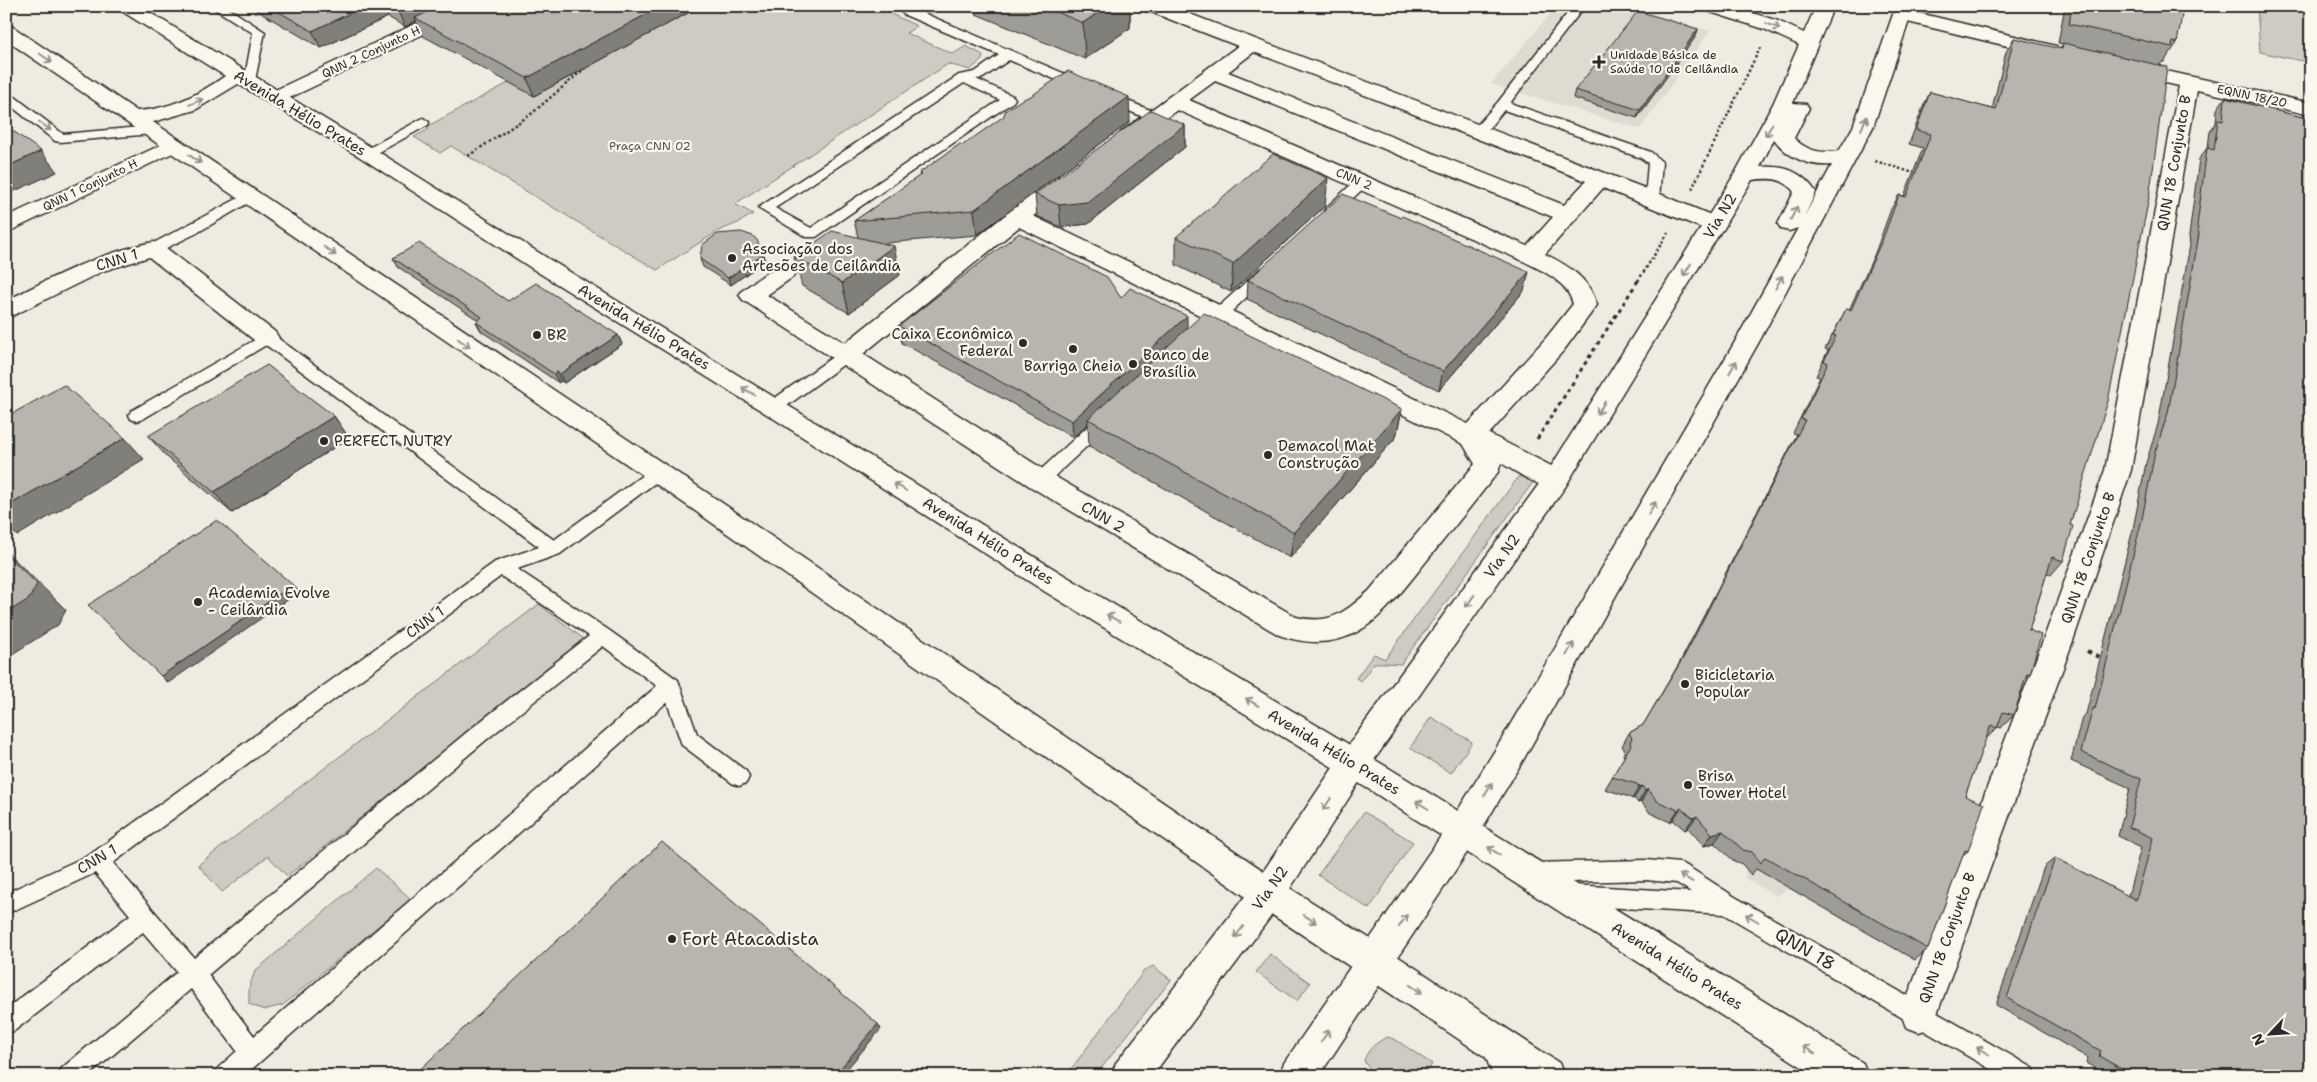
<svg xmlns="http://www.w3.org/2000/svg" width="2317" height="1082" font-family="'Shantell Sans',sans-serif">
<rect width="100%" height="100%" fill="#eeebe0"/>
<filter id="ink" filterUnits="userSpaceOnUse"><feTurbulence type="fractalNoise" baseFrequency=".02" numOctaves="2"/><feDisplacementMap in="SourceGraphic" scale="10" xChannelSelector="R" yChannelSelector="G"/><feConvolveMatrix kernelMatrix="1 2 1 2 8 2 1 2 1" color-interpolation-filters="sRGB"/></filter>
<g filter="url(#ink)">
<g fill="#dedbd1">
<polygon points="1557,6 1626,6 1710,31 1640,129 1491,84"/>
<polygon points="1748,850 1785,869 1789,888 1776,896 1745,878"/>
</g>
<g fill="#cecbc2" stroke="#7c7b76">
<polygon points="697,6 885,6 891,14 917,26 906,33 953,54 966,46 983,55 982,60 970,70 948,64 735,204 753,214 738,223 718,231 657,270 451,146 440,153 414,137 429,129 426,127 510,82"/>
<polygon points="2257,6 2284,6 2311,12 2311,63 2260,52"/>
<path d="M1519 476 1533 482 1401 664C1391 664 1384 662 1374 663L1361 681 1356 678 1374 654 1385 659Z"/>
<polygon points="539,604 585,640 287,876 268,856 222,892 198,865"/>
<polygon points="1431,717 1472,742 1451,773 1410,748"/>
<polygon points="1364,812 1413,842 1369,909 1318,875"/>
<polygon points="376,868 411,899 283,1005 264,1010 249,1004 249,988 255,971"/>
<polygon points="1270,954 1310,983 1297,1001 1256,972"/>
<polygon points="1153,966 1171,980 1095,1076 1066,1076 1144,971"/>
<path d="M1388 1037 1396 1040 1432 1064 1425 1076C1405 1076 1375 1082 1364 1061 1367 1050 1377 1041 1388 1037Z"/>
</g>
<g fill="none" stroke-linecap="round" stroke-linejoin="round">
<g stroke="#2b2b2b" stroke-width="3">
<g id="lane">
<polygon points="210,6 225,6 265,32 254,85 246,85 244,82 253,33"/>
<path d="M893 6H907L1086 83 1088 86 1082 90 1078 89 1009 60 983 78 976 79 1013 96 1015 99 1013 102 816 237H806L758 208 959 75 975 72 999 55 905 15ZM964 83 1000 100 811 228 775 208Z"/>
<polygon points="1573,6 1585,6 1510,103 1651,152 1662,162 1659,199 1657,202 1647,202 1645,199 1648,163 1641,158 1504,110 1483,135 1478,136 1471,132 1498,102"/>
<polygon points="6,92 10,93 63,134 152,126 158,130 152,134 60,142 55,141 6,102"/>
<polygon points="1108,93 1160,114 1161,117 1160,120 1150,120 1104,100 1102,97 1104,94"/>
<polygon points="423,118 429,122 428,125 372,156 362,156 360,153"/>
<polygon points="1362,178 1367,179 1369,182 1367,185 1336,214 1326,214 1324,211 1326,208 1357,179"/>
<polygon points="250,192 255,193 257,196 255,199 195,234 158,252 153,254 146,249 148,246"/>
<polygon points="1264,268 1269,270 1271,273 1269,276 1213,329 1203,329 1200,325 1203,321 1259,270"/>
<path d="M267 333 272 334 554 540 651 469 657 467 663 469 665 473 663 477 560 554 517 569 610 631 678 680 697 734 746 771 749 777 746 783 739 786 732 783 682 745 667 702 244 1076H214L218 1068 237 1051 191 989 88 1076H58L62 1068 177 972 143 932 14 1031 6 1034V1009L130 915 95 873 6 914V893L91 854 495 562 539 547 266 345 143 419 137 421 131 419 129 415 131 411ZM501 576 589 636 472 728 194 958 113 863ZM603 646 657 686 254 1036 208 975 486 740Z"/>
<polygon points="846,350 851,351 854,355 851,359 780,411 774,413 768,411 766,407 768,403 841,351"/>
<polygon points="1106,413 1112,415 1114,419 1112,423 1046,484 1040,486 1034,484 1032,480 1034,476 1100,415"/>
<polygon points="1646,860 1680,863 1687,866 1735,897 2033,1068 2037,1076 2002,1076 1724,914 1572,905 1564,902 1561,895 1564,888 1572,885 1691,892 1677,883 1646,880 1534,883 1527,880 1523,873 1527,866 1534,863"/>
<polygon points="1494,1035 1502,1039 1517,1076 1493,1076 1482,1047 1486,1039"/>
</g>
</g>
<g stroke="#2b2b2b" stroke-width="3">
<g id="street">
<path d="M1143 6H1169L1660 194 1723 220 1726 225 1723 230 1715 232 1707 230 1603 188 1545 254C1569 266 1589 278 1597 305L1564 350 1489 434 1565 473 1569 480 1565 487C1545 493 1519 473 1501 463L1498 472C1475 501 1452 530 1428 559 1386 611 1355 661 1279 635L1031 487 743 300 739 295 743 290C758 280 775 262 793 267L796 272 793 277 767 295 845 343 1009 212 1057 177 1065 176 1073 177 1076 182 1073 187 1033 216 1468 424 1546 338 1573 304C1567 281 1543 271 1523 261L1177 110 1135 140 1128 142 1121 140 1118 136 1121 132 1238 46 1146 10ZM1254 52 1586 181 1564 205 1228 72ZM1215 81 1553 217 1527 246 1189 100ZM1019 227 1463 444 1475 464 1369 591C1344 613 1330 625 1296 617L1049 473 863 354Z"/>
<polygon points="1902,9 2056,46 2059,50 2056,54 2049,56 1895,19 1893,15 1895,11"/>
<polygon points="2130,63 2311,103 2311,115 2197,90 2131,470 2074,638 1937,1014 1932,1027 1919,1032 1906,1027 1901,1014 2044,638 2105,470 2179,86 2123,73 2120,69 2123,65"/>
<path d="M153 242 161 244 275 332 279 338 275 344 267 346 259 344 149 257 103 271 6 319V301C54 276 100 253 153 242Z"/>
</g>
</g>
<g stroke="#2b2b2b" stroke-width="3">
<g id="secondary">
<polygon points="453,6 477,6 474,10 281,102 274,104 267,102 264,98 267,94"/>
<path d="M1701 6H1730L1778 21 1804 33 1816 6H1834L1793 103 1806 104 1809 108 1794 138C1806 151 1822 154 1839 151L1853 127 1896 6H1914L1873 127 1760 340 1522 762 1474 842 1319 1076H1279L1284 1063 1452 820 1500 742 1736 340 1798 228 1789 231 1781 229 1778 224 1794 192C1784 177 1768 178 1752 180L1565 487 1365 773 1280 904 1152 1076H1111L1116 1063 1256 882 1343 753 1547 473 1734 175 1773 104 1799 45 1764 29 1704 10ZM1774 139C1788 158 1809 167 1832 165L1804 217 1816 192C1802 171 1784 165 1760 167Z"/>
<polygon points="174,139 181,141 184,145 181,149 6,233 6,217"/>
</g>
</g>
<g stroke="#2b2b2b" stroke-width="3">
<path id="primary" d="M117 6H139L374 149 552 261 1064 575 1392 770 1863 1063 1868 1076H1816L1370 790 1044 591 765 413 536 271 360 157 238 84 195 110 153 122 706 492 1280 882 1388 950 1559 1063 1564 1076H1514L1256 904 688 506 6 40V25L13 27 137 111C170 109 198 95 225 76L120 10Z"/>
</g>
<g stroke="#2b2b2b" stroke-width="2.5" stroke-dasharray="2.5 2.5" stroke-linecap="butt">
<polyline points="468,156 530,115 585,68"/>
<polyline points="1875,161 1917,174"/>
<polyline points="1692,189 1760,48"/>
<polyline points="1638,281 1668,233"/>
</g>
<polyline stroke="#2b2b2b" stroke-width="3" stroke-dasharray="4 4" stroke-linecap="butt" points="1537,439 1639,279"/>
<polyline stroke="#2b2b2b" stroke-width="4" stroke-dasharray="4.5 4.5" stroke-linecap="butt" points="2087,651 2104,659"/>
<use href="#lane" fill="#fbf7ec" fill-rule="evenodd"/>
<use href="#street" fill="#fbf7ec" fill-rule="evenodd"/>
<use href="#secondary" fill="#fbf7ec" fill-rule="evenodd"/>
<use href="#primary" fill="#fbf7ec" fill-rule="evenodd"/>
</g>
<g fill="#9e9c96" stroke="#2b2b2b">
<polygon points="249,6 701,6 534,96 423,36 416,21 405,27 388,17 321,48"/>
<polygon points="975,6 1130,6 1130,28 1085,59 976,14"/>
<polygon points="2065,6 2153,6 2177,43 2164,62 2162,62 2160,65 2063,561 2051,575 2047,573 2029,630 2030,674 2025,679 2014,715 2001,728 1998,727 1985,740 1965,796 1968,851 1963,855 1928,949 1915,960 1756,869 1751,875 1742,864 1734,861 1714,843 1704,846 1688,828 1685,830 1673,820 1670,822 1650,813 1641,802 1638,803 1634,798 1632,799 1629,797 1605,789 1624,757 1623,754 1625,750 1622,746 1629,733 1643,725 1680,662 1797,434 1793,433 1820,377 1816,376 1828,350 1825,349 1846,309 1849,310 1875,253 1891,209 1899,195 1904,196 1923,148 1909,144 1923,107 1930,92 1992,109 2006,52 2014,38 2060,49 2063,44 2058,43"/>
<polygon points="1698,29 1696,36 1637,118 1573,98 1575,90"/>
<polygon points="2225,98 2302,117 2306,112 2311,1076 2109,1076 2086,1063 2088,1058 1996,1005 2044,867 2055,858 2128,896 2141,847 2118,836 2130,788 2071,761 2082,717 2086,714 2133,529 2146,463 2158,424 2190,245 2189,236 2199,159 2207,148 2208,148 2210,131 2216,123 2217,109"/>
<polygon points="1130,122 977,235 885,243 900,275 849,313 802,286 794,257 858,237 854,221 920,176 919,173 963,145"/>
<polygon points="1185,125 1185,147 1088,224 1061,227 1037,216 1035,194"/>
<polygon points="1325,206 1231,292 1176,265 1176,237"/>
<polygon points="393,258 508,301 618,335 622,344 564,383 561,381 559,383 481,331 476,322 478,320 398,267"/>
<polygon points="700,259 765,261 731,285 703,267"/>
<polygon points="1248,280 1524,291 1439,390 1247,299"/>
<polygon points="1121,298 1187,328 1402,409 1396,437 1290,558 1089,446 1088,424 1073,437 902,343 899,326"/>
<polygon points="334,416 349,438 232,513 167,457 148,436"/>
</g>
<g fill="#817f7a" stroke="#2b2b2b">
<polygon points="365,6 382,6 388,17 321,48 312,31"/>
<polygon points="402,6 448,6 415,18 416,21 405,27 397,9"/>
<polygon points="662,6 701,6 534,96 527,78"/>
<polygon points="1108,6 1130,6 1130,28 1085,59 1083,23"/>
<polygon points="1698,29 1696,36 1637,118 1640,110"/>
<polygon points="1129,97 1130,122 977,235 974,210"/>
<polygon points="1185,125 1185,147 1088,224 1061,227 1059,205"/>
<polygon points="41,151 57,172 6,195 6,167"/>
<polygon points="1328,178 1325,206 1231,292 1233,264"/>
<polygon points="894,246 900,275 849,313 842,283"/>
<polygon points="763,254 765,261 731,285 728,278"/>
<polygon points="1529,272 1524,291 1439,390 1443,371"/>
<polygon points="1187,316 1187,333 1088,419 1088,424 1073,437 1072,421"/>
<polygon points="618,335 622,344 564,383 560,374"/>
<polygon points="557,372 561,381 559,383 554,374"/>
<polygon points="1402,409 1396,437 1290,558 1294,532"/>
<polygon points="334,416 349,438 232,513 214,492"/>
<polygon points="125,438 144,459 17,536 6,525 6,507"/>
<polygon points="6,551 66,610 58,625 6,658"/>
<polygon points="293,585 299,592 168,683 161,676"/>
<polygon points="1642,786 1634,798 1632,799 1639,787"/>
<polygon points="1648,789 1641,802 1638,803 1645,791"/>
<polygon points="1681,808 1673,820 1670,822 1678,810"/>
<polygon points="1697,816 1688,828 1685,830 1693,818"/>
<polygon points="1723,831 1714,843 1704,846 1712,834"/>
<polygon points="878,1024 881,1029 841,1076 834,1076"/>
</g>
<g fill="#b8b5ae" stroke="#2b2b2b">
<polygon points="269,6 365,6 312,31"/>
<polygon points="392,6 402,6 397,9"/>
<polygon points="441,6 662,6 527,78 415,18"/>
<polygon points="1042,6 1108,6 1083,23"/>
<polygon points="2072,6 2153,6 2182,15 2177,43 2173,42 2172,47 2069,24"/>
<polygon points="1638,11 1698,29 1640,110 1575,90"/>
<polygon points="2014,38 2062,49 2063,43 2167,67 2149,198 2108,401 2070,525 2073,526 2063,561 2052,557 2029,630 2041,635 2030,674 2027,673 2014,715 2003,712 1997,728 1991,725 1965,796 1984,804 1968,851 1965,850 1928,949 1765,857 1761,863 1752,852 1743,850 1723,831 1712,834 1697,816 1693,818 1681,808 1678,810 1657,801 1648,789 1645,791 1642,786 1639,787 1637,784 1612,777 1631,745 1630,742 1632,738 1629,733 1643,725 1686,653 1805,420 1801,419 1828,363 1824,361 1836,336 1833,335 1846,309 1851,310 1883,238 1899,195 1906,197 1931,134 1916,130 1930,92 1996,110"/>
<polygon points="1068,71 1129,97 974,210 854,221 922,174 919,173 960,144 963,145 1004,116 1005,111 1021,100 1031,96"/>
<polygon points="2225,98 2306,118 2306,112 2311,113 2311,1076 2134,1076 2099,1056 2101,1051 2007,998 2055,858 2136,900 2153,838 2129,827 2141,779 2081,752 2093,708 2095,709 2142,519 2155,452 2168,413 2199,234 2197,226 2207,148 2214,150 2218,120 2223,121"/>
<polygon points="1151,110 1185,125 1087,202 1059,205 1035,194"/>
<polygon points="6,126 41,151 6,167"/>
<polygon points="1273,154 1328,178 1233,264 1176,237"/>
<polygon points="1343,194 1401,218 1402,216 1529,272 1443,371 1248,280"/>
<polygon points="832,231 894,246 842,283 794,257"/>
<polygon points="741,232 753,236 757,240 763,254 728,278 700,259 702,245 717,234"/>
<polygon points="1019,233 1107,277 1121,298 1130,288 1187,316 1072,421 899,326"/>
<polygon points="419,243 508,301 536,283 618,335 560,374 557,372 554,374 476,322 482,317 393,258"/>
<polygon points="1204,313 1402,409 1294,532 1088,419"/>
<polygon points="267,365 334,416 214,492 148,436"/>
<polygon points="64,385 125,438 6,507 6,417"/>
<polygon points="217,520 293,585 161,676 88,605"/>
<polygon points="6,554 37,584 29,599 6,613"/>
<polygon points="662,842 878,1024 834,1076 413,1076"/>
</g>
<defs><path id="oneway-shaft" d="M-6 0H5M1.5-3L5.5 0L1.5 3" fill="none" stroke-width="1.6" stroke-linecap="round" stroke-linejoin="round" transform="scale(1.25)"/></defs>
<g stroke="#93918c">
<use href="#oneway-shaft" transform="translate(1773 26) rotate(23)"/>
<use href="#oneway-shaft" transform="translate(46 58) rotate(35)"/>
<use href="#oneway-shaft" transform="translate(196 102) rotate(-23)"/>
<use href="#oneway-shaft" transform="translate(1864 123) rotate(-68)"/>
<use href="#oneway-shaft" transform="translate(45 126) rotate(37)"/>
<use href="#oneway-shaft" transform="translate(1769 130) rotate(118)"/>
<use href="#oneway-shaft" transform="translate(195 159) rotate(34)"/>
<use href="#oneway-shaft" transform="translate(1794 213) rotate(-63)"/>
<use href="#oneway-shaft" transform="translate(330 251) rotate(35)"/>
<use href="#oneway-shaft" transform="translate(1687 270) rotate(122)"/>
<use href="#oneway-shaft" transform="translate(1779 282) rotate(-62)"/>
<use href="#oneway-shaft" transform="translate(464 343) rotate(35)"/>
<use href="#oneway-shaft" transform="translate(1733 367) rotate(-60)"/>
<use href="#oneway-shaft" transform="translate(748 391) rotate(-149)"/>
<use href="#oneway-shaft" transform="translate(1601 408) rotate(122)"/>
<use href="#oneway-shaft" transform="translate(900 487) rotate(-148)"/>
<use href="#oneway-shaft" transform="translate(1652 508) rotate(-60)"/>
<use href="#oneway-shaft" transform="translate(1470 601) rotate(125)"/>
<use href="#oneway-shaft" transform="translate(1113 618) rotate(-149)"/>
<use href="#oneway-shaft" transform="translate(1570 649) rotate(-60)"/>
<use href="#oneway-shaft" transform="translate(1252 702) rotate(-149)"/>
<use href="#oneway-shaft" transform="translate(1488 789) rotate(-59)"/>
<use href="#oneway-shaft" transform="translate(1327 804) rotate(124)"/>
<use href="#oneway-shaft" transform="translate(1422 805) rotate(-148)"/>
<use href="#oneway-shaft" transform="translate(1494 851) rotate(-147)"/>
<use href="#oneway-shaft" transform="translate(1686 878) rotate(-149)"/>
<use href="#oneway-shaft" transform="translate(1752 918) rotate(-150)"/>
<use href="#oneway-shaft" transform="translate(1310 919) rotate(33)"/>
<use href="#oneway-shaft" transform="translate(1403 921) rotate(-56)"/>
<use href="#oneway-shaft" transform="translate(1239 932) rotate(127)"/>
<use href="#oneway-shaft" transform="translate(1416 989) rotate(34)"/>
<use href="#oneway-shaft" transform="translate(1325 1036) rotate(-56)"/>
<use href="#oneway-shaft" transform="translate(1809 1050) rotate(-148)"/>
<use href="#oneway-shaft" transform="translate(1983 1051) rotate(-150)"/>
</g>
</g>
<g fill="#2b2b2b" stroke="#fbf7ec" stroke-width="2">
<path d="M1596.5 54.5h5v5h5v5h-5v5h-5v-5h-5v-5h5z"/>
<circle cx="732" cy="258" r="5"/>
<circle cx="537" cy="335" r="5"/>
<circle cx="1023" cy="343" r="5"/>
<circle cx="1073" cy="349" r="5"/>
<circle cx="1133" cy="364" r="5"/>
<circle cx="324" cy="441" r="5"/>
<circle cx="1268" cy="455" r="5"/>
<circle cx="198" cy="602" r="5"/>
<circle cx="1685" cy="684" r="5"/>
<circle cx="1688" cy="785" r="5"/>
<circle cx="672" cy="939" r="5"/>
</g>
<g text-anchor="middle" dominant-baseline="central" stroke-width="4.5" stroke-linejoin="round" paint-order="stroke">
<g font-size="12" fill="#2b2b2b" stroke="#fbf7ec">
<text transform="translate(371 52) rotate(-25)">QNN 2 Conjunto H</text>
<text transform="translate(2252 96) rotate(12)">EQNN 18/20</text>
<text transform="translate(1354 179) rotate(23)">CNN 2</text>
<text transform="translate(90 185) rotate(-26)">QNN 1 Conjunto H</text>
</g>
<g font-size="12" fill="#2b2b2b" stroke="#fbf7ec" text-anchor="start">
<text x="1610" y="55">Unidade Básica de<tspan x="1610" dy="14">Saúde 10 de Ceilândia</tspan></text>
</g>
<g font-size="12" fill="#545351" stroke="#fbf7ec">
<text x="650" y="146">Praça CNN 02</text>
</g>
<g font-size="15" fill="#2b2b2b" stroke="#fbf7ec">
<text transform="translate(300 113) rotate(31)">Avenida Hélio Prates</text>
<text transform="translate(2174 163) rotate(-80)">QNN 18 Conjunto B</text>
<text transform="translate(1720 216) rotate(-59)">Via N2</text>
<text transform="translate(117 260) rotate(-17)">CNN 1</text>
<text transform="translate(644 327) rotate(31)">Avenida Hélio Prates</text>
<text transform="translate(1103 517) rotate(30)">CNN 2</text>
<text transform="translate(988 541) rotate(32)">Avenida Hélio Prates</text>
<text transform="translate(1502 556) rotate(-55)">Via N2</text>
<text transform="translate(2088 558) rotate(-71)">QNN 18 Conjunto B</text>
<text transform="translate(425 622) rotate(-36)">CNN 1</text>
<text transform="translate(1334 752) rotate(31)">Avenida Hélio Prates</text>
<text transform="translate(97 859) rotate(-31)">CNN 1</text>
<text transform="translate(1270 888) rotate(-55)">Via N2</text>
<text transform="translate(1947 938) rotate(-70)">QNN 18 Conjunto B</text>
<text transform="translate(1677 966) rotate(32)">Avenida Hélio Prates</text>
</g>
<g font-size="15" fill="#2b2b2b" stroke="#fbf7ec" text-anchor="start">
<text x="742" y="249">Associação dos<tspan x="742" dy="17">Artesões de Ceilândia</tspan></text>
<text x="1013" y="334" text-anchor="end">Caixa Econômica<tspan x="1013" dy="17">Federal</tspan></text>
<text x="547" y="335">BR</text>
<text x="1143" y="355">Banco de<tspan x="1143" dy="17">Brasília</tspan></text>
<text x="1073" y="366" text-anchor="middle">Barriga Cheia</text>
<text x="334" y="441">PERFECT NUTRY</text>
<text x="1278" y="446">Demacol Mat<tspan x="1278" dy="17">Construção</tspan></text>
<text x="208" y="593">Academia Evolve<tspan x="208" dy="17">- Ceilândia</tspan></text>
<text x="1695" y="675">Bicicletaria<tspan x="1695" dy="17">Popular</tspan></text>
<text x="1698" y="776">Brisa<tspan x="1698" dy="17">Tower Hotel</tspan></text>
</g>
<g font-size="18" fill="#2b2b2b" stroke="#fbf7ec" text-anchor="start">
<text x="682" y="939">Fort Atacadista</text>
</g>
<g font-size="18" fill="#2b2b2b" stroke="#fbf7ec">
<text transform="translate(1805 949) rotate(30)">QNN 18</text>
</g>
</g>
<rect width="2317" height="1082" fill="none" stroke="#fbf7ec" stroke-width="25"/>
<rect x="12" y="12" width="2292" height="1057" fill="none" stroke="#2b2b2b" stroke-width="2" filter="url(#ink)"/>
<g transform="translate(2270 1034) rotate(245)" stroke="#fbf7ec" stroke-width="4" paint-order="stroke">
<path d="M0-4L9 19L0 12L-9 19Z" fill="#2b2b2b"/>
<text y="-8" font-size="14" font-weight="bold" text-anchor="middle" fill="#2b2b2b">N</text>
</g>
</svg>
